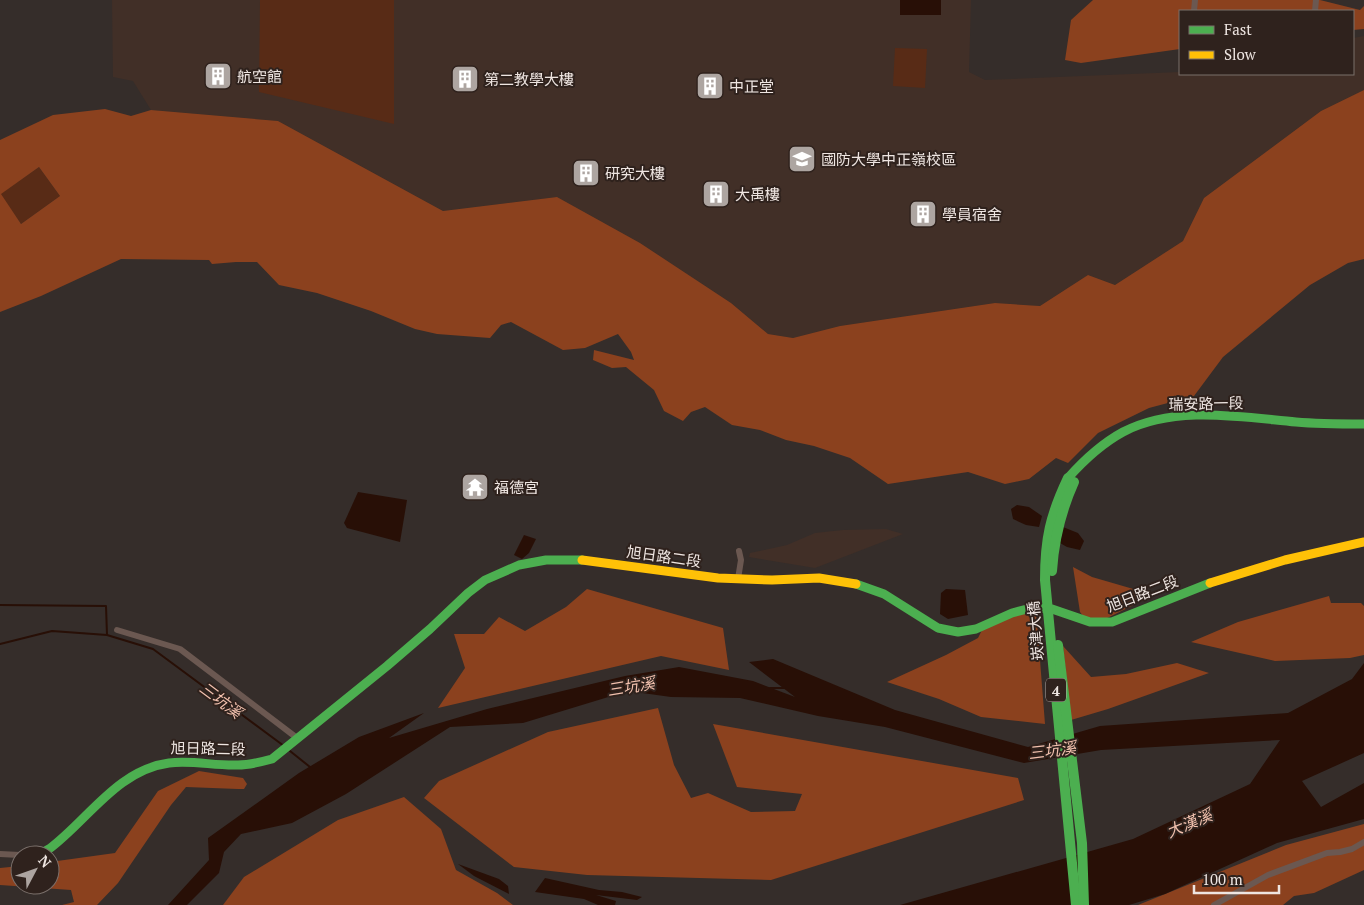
<svg xmlns="http://www.w3.org/2000/svg" width="1364" height="905" font-family="'PT Serif','Noto Sans TC',serif">
<rect width="100%" height="100%" fill="#352d2a"/>
<g fill="#412f27">
<polygon points="112,0 971,0 969,72 985,80 1180,72 1180,74 1353,74 1353,38 1364,36 1364,90 1321,111 1204,198 1183,241 1115,285 1088,275 1040,306 995,303 840,326 793,338 768,334 731,303 640,243 557,197 443,211 278,121 151,110 133,81 113,77"/>
<polygon points="886,529 903,534 815,568 749,557 750,553 787,545 815,533 843,530"/>
</g>
<g fill="#582b16">
<polygon points="260,0 394,0 394,124 259,92"/>
<polygon points="895,48 927,49 925,88 893,86"/>
<polygon points="39,167 60,196 21,224 0,194"/>
</g>
<g fill="#8b411e" fill-rule="evenodd">
<polygon points="1093,0 1320,0 1360,10 1364,6 1364,29 1353,30 1353,11 1328,11 1327,10 1180,11 1180,49 1081,63 1065,60 1071,20"/>
<path d="M1364 90V259L1348 263 1310 285 1223 357 1194 396 1149 408 1098 433 1068 463 1056 458 1029 479 1005 484 968 472 888 484 850 458 814 446 786 440 760 430 732 425 705 407 691 412 683 421 664 411 654 390 626 367 612 368 593 360 594 350 634 360 631 352 618 334 585 348 563 350 511 322 501 325 490 338 437 334 415 329 371 311 317 293 279 285 257 262H236L212 264 209 260 121 259 41 296 0 312V140L53 115 105 109 131 116 151 110 278 121 443 211 557 197 640 243 731 303 768 334 793 338 840 326 995 303 1040 306 1088 275 1115 285 1183 241 1204 198 1321 111ZM39 167 60 196 21 224 1 194Z"/>
<polygon points="1073,567 1092,577 1154,595 1097,623 1087,621 1080,612"/>
<polygon points="587,589 723,628 729,670 661,656 438,708 465,668 454,634 484,634 499,617 525,631 566,607"/>
<polygon points="1329,596 1331,603 1361,603 1364,606 1364,655 1350,658 1275,661 1191,642 1238,622"/>
<polygon points="1036,609 1045,724 981,717 939,699 887,682 946,655 978,638 984,626"/>
<polygon points="1063,646 1091,677 1126,674 1177,663 1209,673 1108,709 1071,720"/>
<polygon points="658,708 674,765 691,798 708,793 751,812 795,811 802,794 737,787 713,724 1018,778 1024,800 771,880 587,875 514,867 424,798 439,781 548,732"/>
<polygon points="199,771 243,778 247,784 244,789 238,789 186,787 171,805 118,883 97,905 62,905 74,902 71,890 0,885 0,868 20,866 20,885 50,885 50,862 115,853 158,791"/>
<polygon points="404,797 441,829 456,870 497,893 513,905 223,905 244,877 338,820"/>
<polygon points="1364,824 1364,870 1314,893 1294,896 1283,905 1138,905 1286,845"/>
</g>
<g fill="#280f06">
<rect x="900" y="0" width="41" height="15"/>
<polygon points="358,492 407,500 400,542 347,528 344,523"/>
<polygon points="1017,505 1029,507 1042,516 1039,527 1026,525 1013,519 1011,509"/>
<polygon points="1063,527 1078,533 1084,541 1080,550 1067,547 1060,543"/>
<polygon points="524,535 536,539 529,553 522,559 514,555"/>
<polygon points="946,589 965,590 968,615 948,619 940,614 941,593"/>
<polygon points="773,659 895,710 1028,747 1100,726 1288,713 1352,679 1364,663 1364,753 1302,781 1321,807 1364,783 1364,819 1277,843 1165,894 1129,905 900,905 1133,839 1250,784 1280,740 1101,750 1024,763 885,727 818,716 740,698 671,697 628,691 523,723 450,727 346,794 292,823 241,834 224,852 219,873 187,905 168,905 209,860 208,838 299,773 359,737 424,713 389,738 487,709 625,676 679,667 753,681 795,697 749,662"/>
<polygon points="458,864 499,879 508,886 509,894 474,876"/>
<polygon points="545,878 599,890 622,892 642,897 637,900 596,895 616,901 615,905 598,905 584,899 535,892"/>
</g>
<g fill="none" stroke-linecap="round" stroke-linejoin="round">
<g stroke="#280f06" stroke-width="2">
<polyline points="0,605 106,606 107,635"/>
<polyline points="0,644 52,631 107,635 153,649 284,746"/>
<polyline points="770,688 785,688"/>
<polyline points="290,751 310,767"/>
</g>
<g stroke="#6b5851" stroke-width="6">
<polyline points="1194,11 1195,0"/>
<polyline points="1315,11 1316,0"/>
<polyline points="738,579 741,560 739,551"/>
<polyline points="117,630 180,649 297,738"/>
<polyline points="0,854 20,855"/>
<polyline points="1214,905 1268,875 1327,853 1340,852 1352,849 1364,842"/>
</g>
<g stroke="#4caf50" stroke-width="9">
<path d="M1068 478C1084 460 1101 444 1123 432 1174 405 1241 417 1296 422 1318 424 1341 424 1364 424"/>
<polyline points="856,584 884,594 938,628 958,632 976,629 1012,613 1031,608 1052,609 1090,622 1112,622 1210,583"/>
<path d="M28 855 40 854 49 849C88 820 117 770 169 763 192 760 215 766 238 765 250 765 261 762 272 759L387 666 430 629 468 593 485 580 519 565 546 560H582"/>
</g>
<g stroke="#ffc107" stroke-width="9">
<polyline points="582,560 718,578 772,580 819,578 856,584"/>
<polyline points="1210,583 1285,560 1364,542"/>
</g>
<g stroke="#4caf50" stroke-width="10">
<path d="M1068 478C1050 516 1045 539 1045 580L1076 905"/>
<path d="M1052 571C1054 539 1061 511 1074 482"/>
<polyline points="1058,645 1082,843 1084,905"/>
</g>
</g>
<defs>
<g id="building-square" transform="scale(1.4375)"><rect x="-9" y="-9" width="18" height="18" rx="4" fill="#ada5a1" stroke="#2f221d"/><path d="M-4-6H4V6H1V3H-1V6H-4ZM-2.5-4.3h1.7v1.8h-1.7ZM.8-4.3h1.7v1.8H.8ZM-2.5-1h1.7V.8h-1.7ZM.8-1h1.7V.8H.8Z" fill="#fff"/></g>
<g id="university-square" transform="scale(1.4375)"><rect x="-9" y="-9" width="18" height="18" rx="4" fill="#ada5a1" stroke="#2f221d"/><path d="M0-5L7-2L0 1L-7-2ZM-4 1L0 2.5L4 1V4Q0 6-4 4Z" fill="#fff"/></g>
<g id="temple-square" transform="scale(1.4375)"><rect x="-9" y="-9" width="18" height="18" rx="4" fill="#ada5a1" stroke="#2f221d"/><path d="M0-6L5-2H3V0L6.5 2.5H4V6H1.5V3h-3V6H-4V2.5H-6.5L-3 0V-2H-5Z" fill="#fff"/></g>
</defs>
<g fill-rule="evenodd">
<use href="#building-square" x="218" y="76"/>
<use href="#building-square" x="465" y="79"/>
<use href="#building-square" x="710" y="86"/>
<use href="#university-square" x="802" y="159"/>
<use href="#building-square" x="586" y="173"/>
<use href="#building-square" x="716" y="194"/>
<use href="#building-square" x="923" y="214"/>
<use href="#temple-square" x="475" y="487"/>
</g>
<g text-anchor="middle" dominant-baseline="central" stroke-width="4" stroke-linejoin="round" paint-order="stroke">
<rect fill="#2f221d" stroke="#b5aaa6" stroke-width="1" x="1046" y="678.5" width="20" height="23" rx="4"/>
<g font-size="14" font-weight="bold" fill="#eee5e1">
<text x="1056" y="690">4</text>
</g>
<g font-size="15" fill="#eee5e1" stroke="#2f221d" text-anchor="start">
<text x="237" y="76">航空館</text>
<text x="484" y="79">第二教學大樓</text>
<text x="729" y="86">中正堂</text>
<text x="821" y="159">國防大學中正嶺校區</text>
<text x="605" y="173">研究大樓</text>
<text x="735" y="194">大禹樓</text>
<text x="942" y="214">學員宿舍</text>
<text x="494" y="487">福德宮</text>
</g>
<g font-size="15" fill="#eee5e1" stroke="#2f221d">
<text transform="translate(1206 403) rotate(-1)">瑞安路一段</text>
<text transform="translate(664 556) rotate(8)">旭日路二段</text>
<text transform="translate(1142 593) rotate(-21)">旭日路二段</text>
<text transform="translate(1035 631) rotate(-95)">崁津大橋</text>
<text transform="translate(208 748) rotate(1)">旭日路二段</text>
</g>
<g font-size="16" font-style="italic" fill="#f2c1ae" stroke="#2f221d">
<text transform="translate(631 686) rotate(-9)">三坑溪</text>
<text transform="translate(221 700) rotate(37)">三坑溪</text>
<text transform="translate(1052 750) rotate(-7)">三坑溪</text>
<text transform="translate(1189 823) rotate(-23)">大漢溪</text>
</g>
</g>
<rect x="1179" y="10" width="175" height="65" fill="#2f221d" stroke="#7b706b"/>
<rect x="1189" y="26" width="25" height="8" fill="#4caf50" stroke="#7b706b"/>
<text x="1224" y="35" font-size="15" fill="#eee5e1">Fast</text>
<rect x="1189" y="51" width="25" height="8" fill="#ffc107" stroke="#7b706b"/>
<text x="1224" y="60" font-size="15" fill="#eee5e1">Slow</text>
<g transform="translate(35 870) rotate(49)"><circle r="24" fill="#2f221d" stroke="#7b706b"/>
<path d="M0-4L9 19L0 12L-9 19Z" fill="#ada5a1"/>
<text y="-8" font-size="14" font-weight="bold" text-anchor="middle" fill="#eee5e1">N</text>
</g>
<path d="M1194 885v8h85v-8" fill="none" stroke="#eee5e1" stroke-width="2.5"/>
<text x="1202" y="885" font-size="15" fill="#eee5e1" stroke="#2f221d" stroke-width="4" paint-order="stroke">100 m</text>
</svg>
